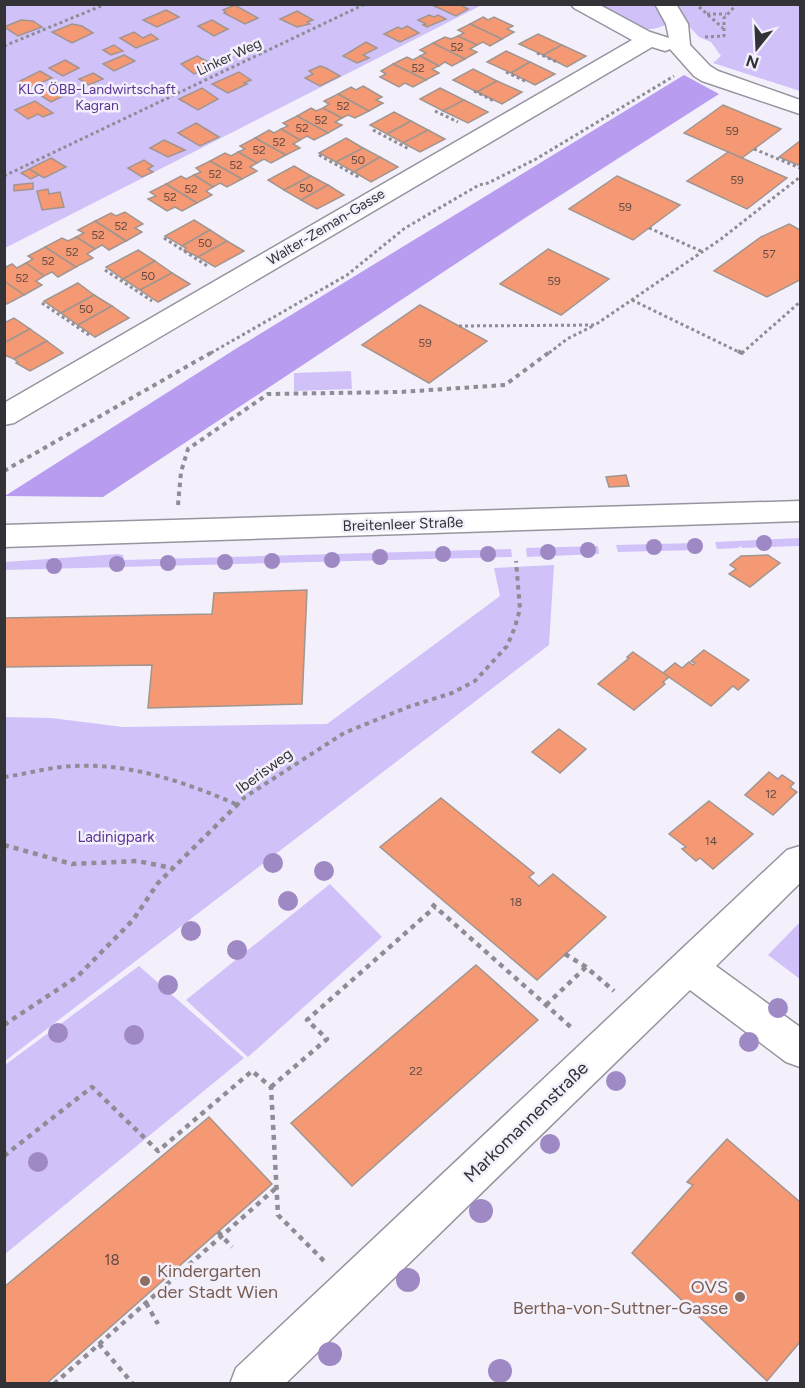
<svg xmlns="http://www.w3.org/2000/svg" width="805" height="1388" font-family="Figtree,sans-serif">
<rect width="100%" height="100%" fill="#f3f0fc"/>
<g fill="#d1c1f9">
<polygon points="5,5 482,5 5,248"/>
<path d="M589 5H800V91L713 63 721 56 711 42 699 37 683 20C671 22 661 28 651 29 630 32 607 14 589 5Z"/>
<polygon points="351,371 352,389 294,391 294,373"/>
<polygon points="800,538 800,546 742,548 741,546 738,548 717,549 715,542"/>
<polygon points="696,543 698,550 618,552 616,545"/>
<polygon points="598,546 599,554 527,557 526,548"/>
<polygon points="511,549 512,557 4,570 5,562 118,554 123,555 124,560"/>
<polygon points="554,565 549,645 5,1061 5,717 51,718 123,727 327,724 500,596 494,568"/>
<polygon points="330,884 382,937 248,1057 186,1000"/>
<polygon points="800,922 800,979 768,955"/>
<polygon points="139,966 244,1058 5,1254 5,1065"/>
</g>
<polygon fill="#b79cf0" points="684,75 719,94 528,216 103,497 5,496 237,348"/>
<g fill="#f49973" stroke="#a19590" stroke-width="1.5">
<polygon points="459,4 468,9 456,16 432,5"/>
<polygon points="235,5 236,6 258,18 245,24 224,13 226,12 223,10"/>
<polygon points="166,10 179,17 157,27 143,20"/>
<polygon points="297,11 313,20 307,22 310,24 297,27 280,19"/>
<polygon points="429,15 434,17 438,15 446,19 427,27 423,25 426,24 418,20"/>
<polygon points="483,17 488,20 494,17 513,26 507,29 514,32 502,39 470,24"/>
<polygon points="21,20 33,21 42,27 18,36 4,27"/>
<polygon points="212,20 224,27 228,29 214,36 198,26"/>
<polygon points="72,24 82,26 93,33 72,43 52,32"/>
<polygon points="470,24 502,39 490,46 483,42 477,45 458,36 464,33 458,30"/>
<polygon points="407,26 419,33 400,42 384,34 398,27 402,29"/>
<polygon points="134,32 143,38 151,34 158,39 136,48 120,38"/>
<polygon points="538,34 562,45 543,55 519,44"/>
<polygon points="458,36 477,45 470,49 477,52 465,59 433,43 445,37 451,39"/>
<polygon points="366,42 377,48 363,55 369,58 357,63 343,56"/>
<polygon points="433,43 465,59 452,66 445,62 439,66 420,56 426,53 420,50"/>
<polygon points="114,45 123,51 111,55 103,50"/>
<polygon points="562,45 586,56 567,67 543,55"/>
<polygon points="506,51 530,62 511,73 487,62"/>
<polygon points="124,55 135,61 114,71 103,64"/>
<polygon points="197,56 214,65 194,74 181,64"/>
<polygon points="420,56 439,66 432,69 439,73 426,80 393,64 407,57 413,60"/>
<polygon points="65,60 79,68 63,76 49,68"/>
<polygon points="530,62 555,74 535,85 511,73"/>
<polygon points="393,64 426,80 413,87 405,83 399,87 380,77 386,74 381,71"/>
<polygon points="320,66 326,68 340,76 320,86 305,78 313,74 309,71"/>
<polygon points="473,69 497,81 477,92 453,80"/>
<polygon points="40,71 52,78 29,88 18,82"/>
<polygon points="239,72 251,80 244,83 247,84 228,93 212,84"/>
<polygon points="93,73 103,79 89,85 79,79"/>
<polygon points="497,81 522,92 502,104 477,92"/>
<polygon points="58,82 74,91 51,102 35,92"/>
<polygon points="363,86 382,97 376,100 383,103 369,111 338,94 351,87 356,90"/>
<polygon points="202,88 218,99 198,110 179,99"/>
<polygon points="440,88 464,100 443,111 420,99"/>
<polygon points="338,94 369,111 355,118 348,115 342,118 323,108 329,104 324,101"/>
<polygon points="464,100 488,112 468,123 443,111"/>
<polygon points="35,101 53,113 43,117 38,114 28,119 15,110"/>
<polygon points="723,105 781,129 742,158 684,133"/>
<polygon points="311,108 316,111 323,108 342,118 335,122 342,125 328,133 297,116"/>
<polygon points="394,112 411,121 387,134 370,125"/>
<polygon points="297,116 328,133 314,140 307,136 300,140 281,129 288,126 283,123"/>
<polygon points="411,121 428,130 403,143 387,134"/>
<polygon points="196,123 219,137 200,146 178,133"/>
<polygon points="281,129 300,140 293,144 300,148 286,155 255,138 269,130 274,133"/>
<polygon points="428,130 445,139 420,152 403,143"/>
<polygon points="255,138 286,155 271,163 264,159 257,163 238,152 245,149 240,146"/>
<polygon points="346,138 363,148 336,162 319,153"/>
<polygon points="164,140 185,150 168,157 150,148"/>
<polygon points="800,141 800,163 798,165 779,157"/>
<polygon points="363,148 380,157 354,172 336,162"/>
<polygon points="238,152 257,163 250,167 257,171 242,179 210,161 225,153 231,156"/>
<polygon points="728,152 742,158 787,178 747,209 687,181"/>
<polygon points="380,157 398,167 371,182 354,172"/>
<polygon points="51,158 66,167 44,178 29,169"/>
<polygon points="144,160 153,166 148,169 153,172 142,177 128,168"/>
<polygon points="210,161 242,179 227,187 220,183 213,187 194,175 201,172 196,168"/>
<polygon points="294,166 311,176 284,190 268,180"/>
<polygon points="29,169 39,175 31,179 21,173"/>
<polygon points="194,175 213,187 206,191 212,195 197,203 166,184 181,176 186,179"/>
<polygon points="311,176 328,185 301,200 284,190"/>
<polygon points="617,176 680,205 633,240 569,209"/>
<polygon points="33,183 33,189 14,191 14,185"/>
<polygon points="166,184 197,203 182,211 175,207 167,211 148,199 156,196 150,192"/>
<polygon points="328,185 344,195 317,209 301,200"/>
<polygon points="48,189 49,194 60,192 64,207 42,210 37,191"/>
<polygon points="125,212 143,224 135,228 142,232 126,241 95,221 111,213 116,216"/>
<polygon points="194,220 210,230 182,246 165,236"/>
<polygon points="95,221 126,241 109,250 102,245 95,249 76,237 84,233 78,230"/>
<polygon points="789,224 800,230 800,279 798,281 767,297 714,271 761,237"/>
<polygon points="210,230 227,241 198,257 184,250 186,248 182,246"/>
<polygon points="76,237 95,249 87,254 93,258 76,267 45,247 62,238 68,241"/>
<polygon points="227,241 244,251 215,267 198,257"/>
<polygon points="45,247 76,267 58,277 52,272 44,276 26,263 33,259 28,256"/>
<polygon points="548,249 609,279 561,315 500,284"/>
<polygon points="138,250 155,261 123,279 106,267"/>
<polygon points="155,261 172,273 140,290 123,279"/>
<polygon points="26,263 44,276 36,281 42,285 24,295 4,281 4,268 12,264 17,268"/>
<polygon points="172,273 190,284 158,302 140,290"/>
<polygon points="4,281 24,295 7,304 4,303"/>
<polygon points="78,283 94,295 61,313 44,301"/>
<polygon points="94,295 112,306 78,325 61,313"/>
<polygon points="420,305 487,341 429,383 362,345"/>
<polygon points="112,306 129,318 95,337 78,325"/>
<polygon points="14,318 30,329 4,343 4,323"/>
<polygon points="30,329 47,341 14,359 4,355 4,343"/>
<polygon points="47,341 63,353 30,371 16,363 18,362 14,359"/>
<polygon points="626,475 629,486 609,487 606,477"/>
<polygon points="768,555 780,563 750,587 729,574 736,569 730,565 741,556"/>
<polygon points="307,590 302,704 148,708 152,665 4,667 4,618 212,614 214,593"/>
<polygon points="704,650 749,680 738,690 733,686 711,706 663,673 675,663 682,668 689,662 693,665 695,663 691,661"/>
<polygon points="633,652 669,677 663,682 665,684 634,710 598,684 629,658 627,657"/>
<polygon points="559,729 586,749 560,773 532,752"/>
<polygon points="769,772 778,779 782,775 794,783 790,787 797,792 773,815 745,795"/>
<polygon points="441,798 534,873 529,877 539,886 553,874 606,917 537,980 380,847"/>
<polygon points="709,801 753,834 713,869 700,858 696,861 682,849 686,847 669,834"/>
<polygon points="476,965 538,1020 352,1186 291,1123"/>
<polygon points="209,1117 272,1184 46,1384 4,1384 4,1287"/>
<polygon points="727,1139 800,1202 800,1342 767,1381 632,1253 693,1185 687,1182"/>
</g>
<g fill="none" stroke-linecap="round" stroke-linejoin="round">
<g stroke="#97949f" stroke-width="3">
<g id="minor">
<polygon points="571,4 598,4 650,32 669,38 666,24 655,4 676,4 688,24 690,45 710,66 718,71 800,100 800,114 702,81 694,76 670,49 665,51 652,47 14,423 4,425 4,403 632,40 574,8"/>
<polygon points="800,846 800,883 716,966 800,1027 800,1067 786,1062 690,990 285,1384 230,1384 236,1368 787,850"/>
</g>
</g>
<g stroke="#97949f" stroke-width="3">
<polygon id="major" points="800,501 800,521 4,547 4,525"/>
</g>
<g stroke="#8e8c94" stroke-width="3" stroke-dasharray="3 3" stroke-linecap="butt">
<polyline points="699,7 723,28"/>
<polyline points="707,14 726,14"/>
<polyline points="705,37 724,36 724,18 737,4"/>
<polyline points="4,46 106,4"/>
<polyline points="537,53 559,63"/>
<polyline points="506,72 527,82"/>
<polyline points="474,91 494,101"/>
<polyline points="435,111 458,122"/>
<polyline points="373,130 409,149"/>
<polyline points="754,149 800,168"/>
<polyline points="319,155 360,178"/>
<polyline points="4,176 365,4"/>
<polyline points="649,228 703,252"/>
<polyline points="164,238 209,267"/>
<polyline points="105,270 152,301"/>
<polyline points="632,300 741,353"/>
<polyline points="42,303 89,335"/>
<polyline points="459,326 595,325 721,239 800,177"/>
<polyline points="211,353 347,275 405,228 479,185 488,183 536,159 674,76"/>
<polyline points="549,353 567,339 595,325"/>
<polyline points="742,353 800,302"/>
</g>
<g stroke="#8e8c94" stroke-width="4" stroke-dasharray="4.5 4.5" stroke-linecap="butt">
<polyline points="738,351 742,353 744,351"/>
<polyline points="4,471 214,351"/>
<polyline points="178,505 181,472 188,449 268,394 400,392 505,385 551,351"/>
<path d="M4 777C27 774 49 767 73 766 131 763 185 782 238 805"/>
<polyline points="236,806 245,797 344,733 408,707 452,693 475,681 507,646 515,627 520,609 516,561"/>
</g>
<g stroke="#8e8c94" stroke-width="4.5" stroke-dasharray="5 5" stroke-linecap="butt">
<polyline points="236,804 238,805"/>
<polyline points="4,845 72,864 137,861 172,868"/>
<polyline points="432,904 573,1029"/>
<polyline points="565,954 586,967 614,991"/>
<polyline points="546,1005 586,967"/>
<polyline points="4,1025 78,976 133,920 158,883 238,804"/>
<polyline points="271,1087 327,1039 307,1020 435,907"/>
<polyline points="4,1156 92,1087 158,1151 252,1071 271,1087 278,1215 325,1262"/>
<polyline points="218,1232 232,1247"/>
<polyline points="146,1303 158,1324"/>
<polyline points="99,1344 133,1384"/>
<polyline points="54,1384 276,1188"/>
</g>
<use href="#minor" fill="#fff" fill-rule="evenodd"/>
<use href="#major" fill="#fff" fill-rule="evenodd"/>
</g>
<g fill="#9f89c4">
<circle cx="764" cy="543" r="8"/>
<circle cx="695" cy="546" r="8"/>
<circle cx="654" cy="547" r="8"/>
<circle cx="588" cy="550" r="8"/>
<circle cx="548" cy="552" r="8"/>
<circle cx="443" cy="554" r="8"/>
<circle cx="488" cy="554" r="8"/>
<circle cx="380" cy="557" r="8"/>
<circle cx="332" cy="560" r="8"/>
<circle cx="272" cy="561" r="8"/>
<circle cx="225" cy="562" r="8"/>
<circle cx="168" cy="563" r="8"/>
<circle cx="117" cy="564" r="8"/>
<circle cx="54" cy="566" r="8"/>
<circle cx="273" cy="863" r="10"/>
<circle cx="324" cy="871" r="10"/>
<circle cx="288" cy="901" r="10"/>
<circle cx="191" cy="931" r="10"/>
<circle cx="237" cy="950" r="10"/>
<circle cx="168" cy="985" r="10"/>
<circle cx="778" cy="1008" r="10"/>
<circle cx="58" cy="1033" r="10"/>
<circle cx="134" cy="1035" r="10"/>
<circle cx="749" cy="1042" r="10"/>
<circle cx="616" cy="1081" r="10"/>
<circle cx="550" cy="1144" r="10"/>
<circle cx="38" cy="1162" r="10"/>
<circle cx="481" cy="1211" r="12"/>
<circle cx="408" cy="1280" r="12"/>
<circle cx="330" cy="1354" r="12"/>
<circle cx="500" cy="1371" r="12"/>
</g>
<g fill="#8d6e63" stroke="#f3f0fc" stroke-width="2">
<circle cx="145" cy="1281" r="6"/>
<circle cx="740" cy="1297" r="6"/>
</g>
<g text-anchor="middle" dominant-baseline="central" stroke-width="5" stroke-linejoin="round" paint-order="stroke">
<g font-size="12" fill="#634c46">
<text x="457" y="47">52</text>
<text x="418" y="68">52</text>
<text x="343" y="106">52</text>
<text x="321" y="120">52</text>
<text x="302" y="128">52</text>
<text x="732" y="131">59</text>
<text x="279" y="142">52</text>
<text x="259" y="150">52</text>
<text x="358" y="160">50</text>
<text x="236" y="165">52</text>
<text x="215" y="174">52</text>
<text x="737" y="180">59</text>
<text x="306" y="188">50</text>
<text x="191" y="189">52</text>
<text x="170" y="197">52</text>
<text x="625" y="207">59</text>
<text x="121" y="226">52</text>
<text x="98" y="235">52</text>
<text x="205" y="243">50</text>
<text x="72" y="252">52</text>
<text x="769" y="254">57</text>
<text x="48" y="261">52</text>
<text x="148" y="276">50</text>
<text x="22" y="278">52</text>
<text x="554" y="281">59</text>
<text x="86" y="309">50</text>
<text x="425" y="343">59</text>
<text x="771" y="794">12</text>
<text x="711" y="841">14</text>
<text x="516" y="902">18</text>
<text x="416" y="1071">22</text>
</g>
<g font-size="14" fill="#333237" stroke="#f3f0fc">
<text transform="translate(229 57) rotate(-25)">Linker Weg</text>
<text transform="translate(326 227) rotate(-31)">Walter-Zeman-Gasse</text>
</g>
<g font-size="14" fill="#5b3596" stroke="#f3f0fc">
<text x="97" y="89">KLG ÖBB-Landwirtschaft<tspan x="97" dy="16">Kagran</tspan></text>
</g>
<g font-size="15" fill="#333237" stroke="#f3f0fc">
<text transform="translate(403 524) rotate(-2)">Breitenleer Straße</text>
<text transform="translate(264 771) rotate(-36)">Iberisweg</text>
</g>
<g font-size="15" fill="#5b3596" stroke="#f3f0fc">
<text x="116" y="837">Ladinigpark</text>
</g>
<g font-size="15" fill="#634c46">
<text x="112" y="1260">18</text>
</g>
<g font-size="18" fill="#333237" stroke="#f3f0fc">
<text transform="translate(526 1122) rotate(-44)">Markomannenstraße</text>
</g>
<g font-size="18" fill="#785e54" stroke="#f3f0fc" text-anchor="start">
<text x="157" y="1271">Kindergarten<tspan x="157" dy="21">der Stadt Wien</tspan></text>
<text x="728" y="1287" text-anchor="end">OVS<tspan x="728" dy="21">Bertha-von-Suttner-Gasse</tspan></text>
</g>
</g>
<rect width="805" height="1388" fill="none" stroke="#333237" stroke-width="12"/>
<g transform="translate(757 48) rotate(198)" stroke="#f3f0fc" stroke-width="4.5" paint-order="stroke">
<path d="M0-4.5L10 22L0 15L-10 22Z" fill="#333237"/>
<text y="-9" font-size="16" font-weight="bold" text-anchor="middle" fill="#333237">N</text>
</g>
</svg>
